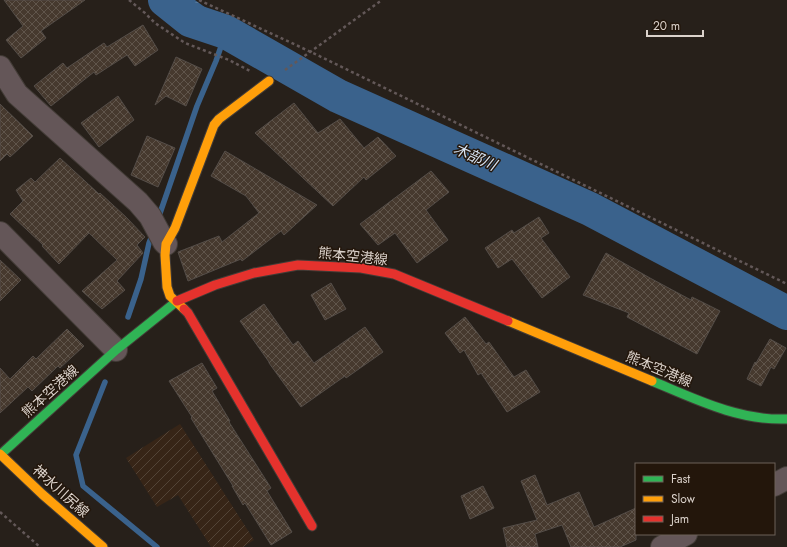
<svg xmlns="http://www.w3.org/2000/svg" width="787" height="547" font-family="Jost,'Noto Sans JP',sans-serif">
<defs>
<pattern id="industrial-furrows" width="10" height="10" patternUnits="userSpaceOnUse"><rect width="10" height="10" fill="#372517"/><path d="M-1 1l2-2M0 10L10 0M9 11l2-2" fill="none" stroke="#534437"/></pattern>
<pattern id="water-rules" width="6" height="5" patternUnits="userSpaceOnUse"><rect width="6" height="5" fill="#3a628c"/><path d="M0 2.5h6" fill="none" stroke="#56789b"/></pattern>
<pattern id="building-cross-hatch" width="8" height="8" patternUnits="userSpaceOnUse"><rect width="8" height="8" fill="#46392e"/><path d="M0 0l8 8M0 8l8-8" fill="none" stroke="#60554b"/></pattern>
</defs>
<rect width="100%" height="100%" fill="#27201a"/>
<polygon fill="url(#industrial-furrows)" points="180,424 254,540 243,547 211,547 178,495 157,507 126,458"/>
<polygon fill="url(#water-rules)" points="153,0 195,0 206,8 193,32"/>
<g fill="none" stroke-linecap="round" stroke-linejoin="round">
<g stroke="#3a628c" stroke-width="5.5">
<polyline points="158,219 197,106 216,61 226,32"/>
<polyline points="128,317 141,279 149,243 153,233"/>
<polyline points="105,382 76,455 83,486 157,547"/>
</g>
<polyline stroke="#3a628c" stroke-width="34" points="165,0 190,20 226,32 338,96 590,209 787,313"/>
</g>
<g fill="url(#building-cross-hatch)" stroke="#544d48">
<polygon points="4,0 85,0 41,31 46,38 21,58 6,40 23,26"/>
<polygon points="143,25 158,50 135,66 127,55 96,75 94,72 51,106 34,86 63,63 67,68 104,43 107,47"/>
<polygon points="176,57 202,69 186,106 166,96 155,105"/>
<polygon points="118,96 134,120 99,147 81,123"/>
<polygon points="294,103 318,133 340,119 364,148 378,137 396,156 366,180 364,177 333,206 255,133"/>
<polygon points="0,104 33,136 10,157 7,154 0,161"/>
<polygon points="147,136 175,148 158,187 131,175"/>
<polygon points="225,151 317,205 284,235 281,231 242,261 241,259 188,281 178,252 219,236 222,242 259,213 246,196 211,176"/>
<polygon points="60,158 99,194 100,193 126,217 145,237 137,245 143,253 117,281 125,290 102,309 82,291 117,260 89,233 59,264 42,246 43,245 10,214 23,201 16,190 31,178 35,182"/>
<polygon points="431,171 449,192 426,210 448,240 417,263 395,233 378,245 360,224"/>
<polygon points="539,217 549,233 541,238 570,277 542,298 512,259 498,268 485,248 512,230 514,233"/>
<polygon points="606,253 650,278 691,300 692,297 720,311 697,354 627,317 629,313 583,295"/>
<polygon points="0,260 21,280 0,301"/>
<polygon points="331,283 346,309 325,320 311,295"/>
<polygon points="264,304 293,345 298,341 314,363 365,327 383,352 346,378 345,376 301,407 269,363 269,362 240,321"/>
<polygon points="465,317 486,344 489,342 514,377 526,370 540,392 507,412 481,373 478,375 464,350 460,353 445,333"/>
<polygon points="67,329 84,346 60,368 58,366 32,391 28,387 0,413 0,368 10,379 33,356 36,359"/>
<polygon points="770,339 786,348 774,369 771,367 761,386 747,379 755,362 756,363"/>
<polygon points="202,363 217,388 212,391 230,421 229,422 271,488 267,491 292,532 271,545 245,503 243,505 232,486 233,486 191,418 192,417 169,381"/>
<polygon points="535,475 547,505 579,492 594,527 636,508 636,540 620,547 571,547 562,525 535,534 538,547 507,547 503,528 537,520 521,481"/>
<polygon points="483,486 494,508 470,519 461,496"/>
</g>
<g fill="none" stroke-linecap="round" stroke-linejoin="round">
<g stroke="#433c37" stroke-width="24">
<g id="street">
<polyline points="0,67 17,94 138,202 150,216 164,242 166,244"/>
<polyline points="0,233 116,350"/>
<polyline points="774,485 787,478"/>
<polyline points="662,547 686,534"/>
</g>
</g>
<g stroke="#433c37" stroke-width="11">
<g id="fast">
<path d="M652 381C695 399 739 421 787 419"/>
<polyline points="0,455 116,350 177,301"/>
</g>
</g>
<g stroke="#433c37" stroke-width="11">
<g id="slow">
<polyline points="184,309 170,296 167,287 165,255 166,244 175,228 214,125 219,119 269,81"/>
<polyline points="508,321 652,381"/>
<polyline points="0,454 42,494 103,547"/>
</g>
</g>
<g stroke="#433c37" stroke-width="11">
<g id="jam">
<polyline points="177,301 215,285 254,273 298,265 361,268 394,274 508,321"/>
<polyline points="184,309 188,313 312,526"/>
</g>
</g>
<g stroke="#635858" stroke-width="2.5" stroke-dasharray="3 3" stroke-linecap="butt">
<polyline points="129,0 145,13 155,23 185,43 229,60 250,71"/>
<polyline points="199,0 311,52 787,284"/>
<polyline points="285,70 382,0"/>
<polyline points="0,512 40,547"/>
</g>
<use href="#street" stroke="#645658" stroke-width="22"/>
<use href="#fast" stroke="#30b455" stroke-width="9"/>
<use href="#slow" stroke="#ff9f0a" stroke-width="9"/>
<use href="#jam" stroke="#e5322d" stroke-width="9"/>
</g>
<g text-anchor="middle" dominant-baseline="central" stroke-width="3" stroke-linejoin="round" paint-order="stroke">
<g font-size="14" fill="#dbd2cb" stroke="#23160b">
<text transform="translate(353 256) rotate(6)">熊本空港線</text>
<text transform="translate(659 369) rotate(23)">熊本空港線</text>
<text transform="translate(50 391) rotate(-42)">熊本空港線</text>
<text transform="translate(61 491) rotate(42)">神水川尻線</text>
</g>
<g font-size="15" font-style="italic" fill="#d7e3f2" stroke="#23160b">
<text transform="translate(475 157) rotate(24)">木部川</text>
</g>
</g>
<rect x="635" y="463" width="140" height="72" fill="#23160b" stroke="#6d6158"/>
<rect x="643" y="476" width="20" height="6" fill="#30b455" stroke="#6d6158"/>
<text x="671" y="483" font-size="12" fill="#dbd2cb">Fast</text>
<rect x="643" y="496" width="20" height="6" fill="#ff9f0a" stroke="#6d6158"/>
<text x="671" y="503" font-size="12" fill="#dbd2cb">Slow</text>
<rect x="643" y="516" width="20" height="6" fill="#e5322d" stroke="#6d6158"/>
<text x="671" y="523" font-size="12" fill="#dbd2cb">Jam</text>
<path d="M647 30v6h56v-6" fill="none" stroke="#dbd2cb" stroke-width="2"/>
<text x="653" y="30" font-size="12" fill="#dbd2cb" stroke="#23160b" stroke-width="3" paint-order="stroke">20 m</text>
</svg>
